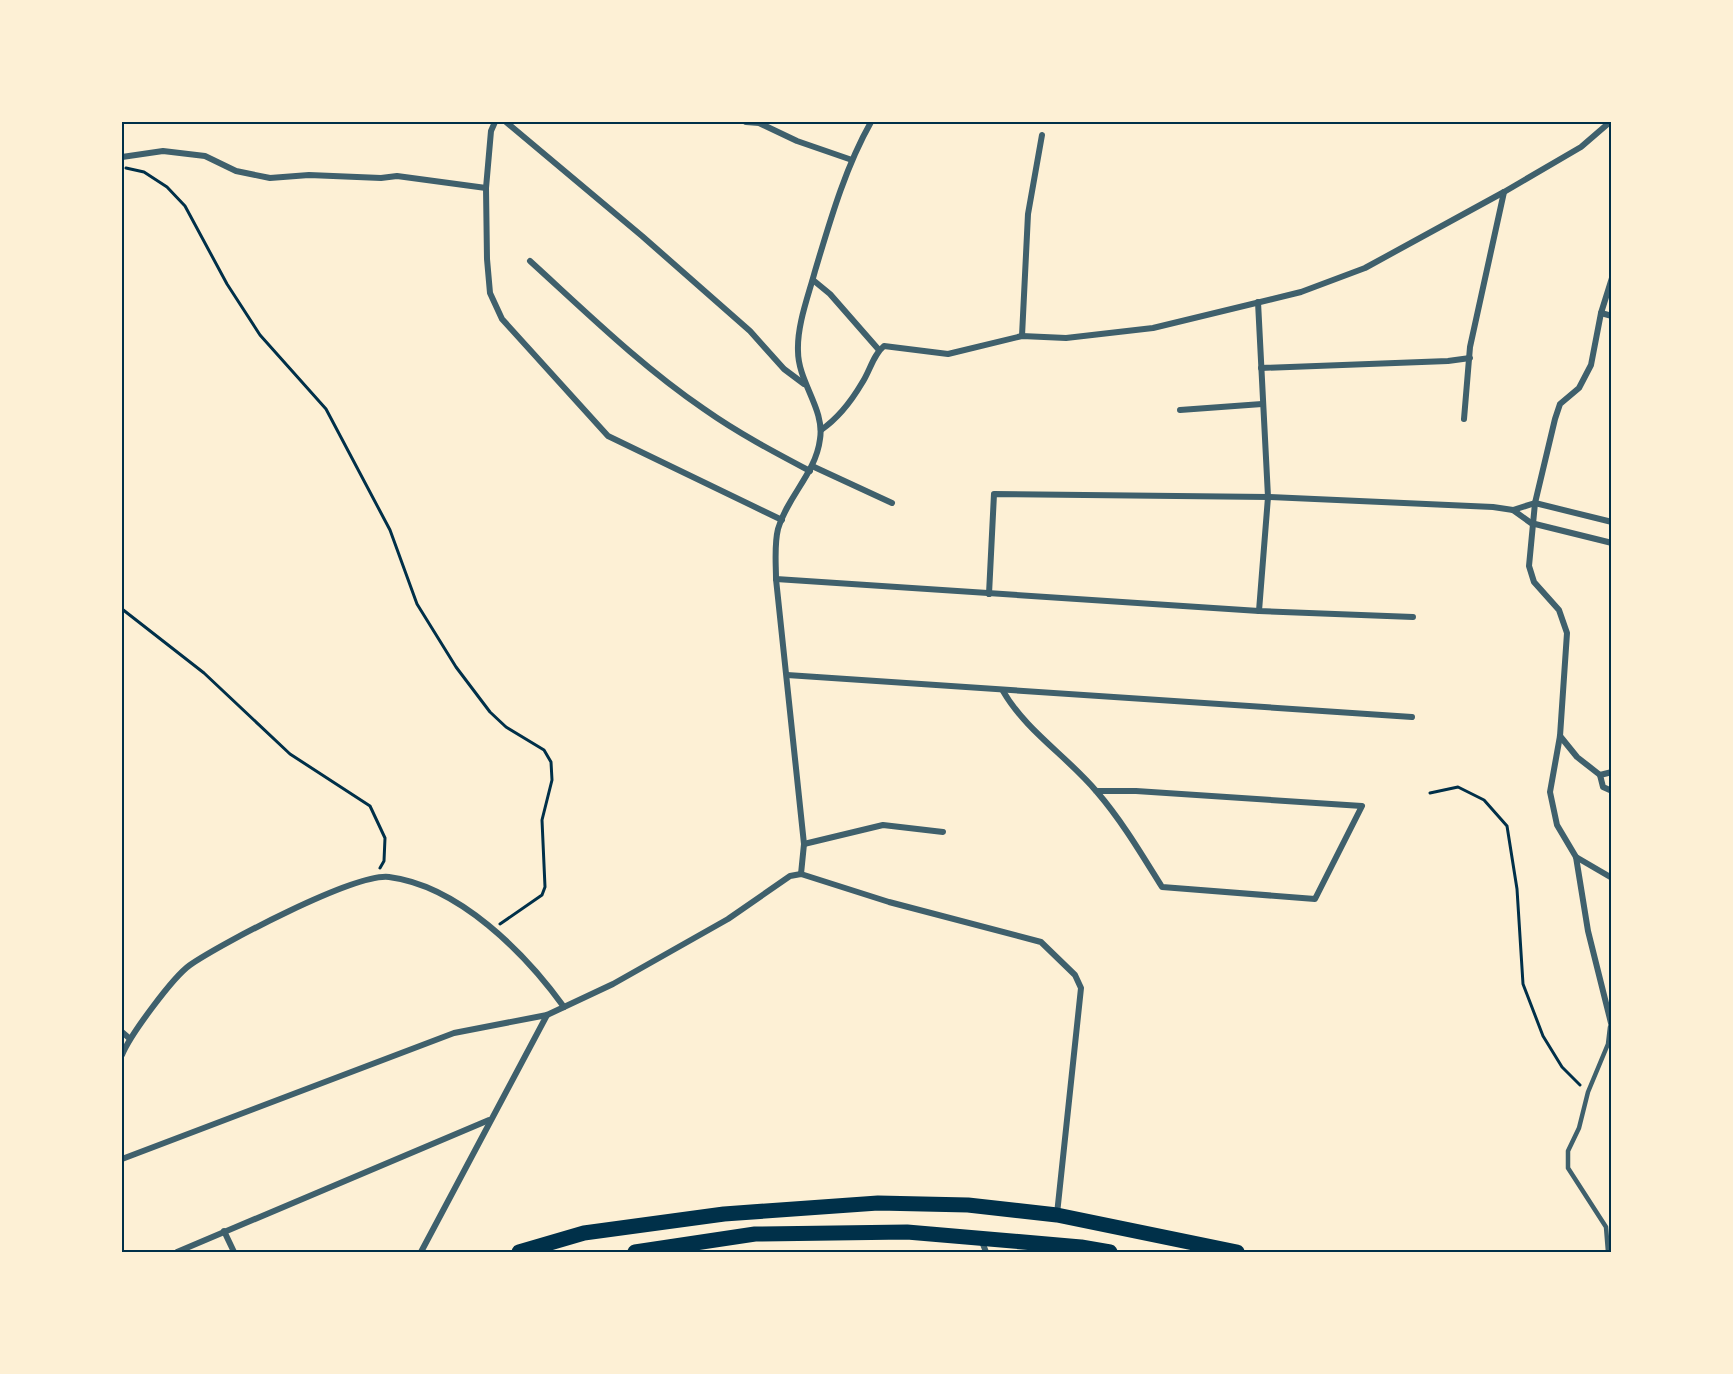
<svg xmlns="http://www.w3.org/2000/svg" width="1733" height="1374" font-family="'Fira Sans Condensed',sans-serif">
<rect width="100%" height="100%" fill="#fdf0d5"/>
<g fill="none" stroke-linecap="round" stroke-linejoin="round">
<g stroke="#003049" stroke-width="3">
<polyline points="126,168 144,172 167,187 185,206 227,284 260,335 326,409 390,530 417,604 456,667 490,712 506,727 544,750 551,762 552,780 542,820 545,887 542,895 500,924"/>
<polyline points="122,609 204,673 290,754 370,806 385,838 384,861 380,868"/>
<polyline points="1430,793 1458,787 1484,800 1507,826 1517,889 1523,984 1543,1036 1562,1067 1580,1085"/>
</g>
<polyline stroke="#3f606c" stroke-width="4.5" points="1608,1252 1606,1227 1568,1168 1568,1151 1579,1128 1588,1092 1608,1044 1610,1027"/>
<g stroke="#3f606c" stroke-width="6">
<polyline points="495,122 491,131 486,188 487,259 490,293 502,319 608,436 782,520"/>
<polyline points="506,122 642,236 750,331 784,369 804,384"/>
<polyline points="746,122 759,123 797,141 852,160"/>
<polyline points="122,157 163,151 205,156 236,171 270,178 309,175 381,178 397,176 486,188"/>
<path d="M530 261C586 312 641 366 704 409 738 433 774 452 810 471"/>
<polyline points="1612,278 1601,313 1591,365 1579,388 1560,404 1555,419 1535,503 1529,566 1534,582 1559,610 1567,633 1560,736 1550,792 1557,825 1576,857 1588,931 1612,1027"/>
<polyline points="813,280 830,294 879,350"/>
<polyline points="1258,302 1268,497 1259,611"/>
<polyline points="1601,313 1612,316"/>
<polyline points="1022,336 1028,214 1042,135"/>
<polyline points="1261,368 1448,361 1470,358"/>
<polyline points="1180,410 1262,404"/>
<polyline points="1464,419 1470,347 1504,192"/>
<path d="M821 430C837 419 852 400 862 383 870 371 873 355 884 346L948 354 1022 336 1066 338 1153 328 1301 292 1365 268 1504 192 1581 147 1610 122"/>
<polyline points="812,466 892,503"/>
<polyline points="1513,510 1535,503 1612,522"/>
<polyline points="776,579 1259,611 1413,617"/>
<polyline points="989,594 994,494 1268,497 1493,507 1513,510 1531,523 1612,543"/>
<polyline points="787,675 1412,717"/>
<path d="M1003 691C1026 731 1068 757 1097 792 1122 821 1142 855 1162 887L1315 899 1362 806 1136 791H1096"/>
<polyline points="1560,736 1577,757 1600,775 1603,787 1612,791"/>
<polyline points="1600,775 1612,772"/>
<polyline points="804,844 883,825 943,832"/>
<polyline points="1576,857 1612,878"/>
<path d="M801 874 804 844 776 579C776 563 774 545 778 529 787 497 816 473 820 439 825 409 798 382 798 351 797 325 808 297 815 271 830 221 845 168 871 122"/>
<polyline points="122,1032 129,1038"/>
<path d="M122 1055C130 1035 173 977 190 965 222 943 355 873 389 877 459 886 525 953 564 1007"/>
<polyline points="122,1159 454,1033 547,1015 613,984 728,919 790,876 801,874 889,902 1041,942 1075,975 1081,988 1057,1214"/>
<polyline points="224,1231 234,1252"/>
<polyline points="981,1239 986,1252"/>
<polyline points="177,1252 489,1120"/>
<polyline points="421,1252 547,1015"/>
</g>
<g stroke="#003049" stroke-width="15">
<polyline points="519,1252 584,1233 724,1214 878,1203 968,1205 1057,1215 1237,1252"/>
<polyline points="635,1252 755,1234 907,1232 1081,1247 1110,1252"/>
</g>
</g>
<rect width="1733" height="1374" fill="none" stroke="#fdf0d5" stroke-width="246"/>
<rect x="123" y="123" width="1487" height="1128" fill="none" stroke="#003049" stroke-width="2"/>
</svg>
